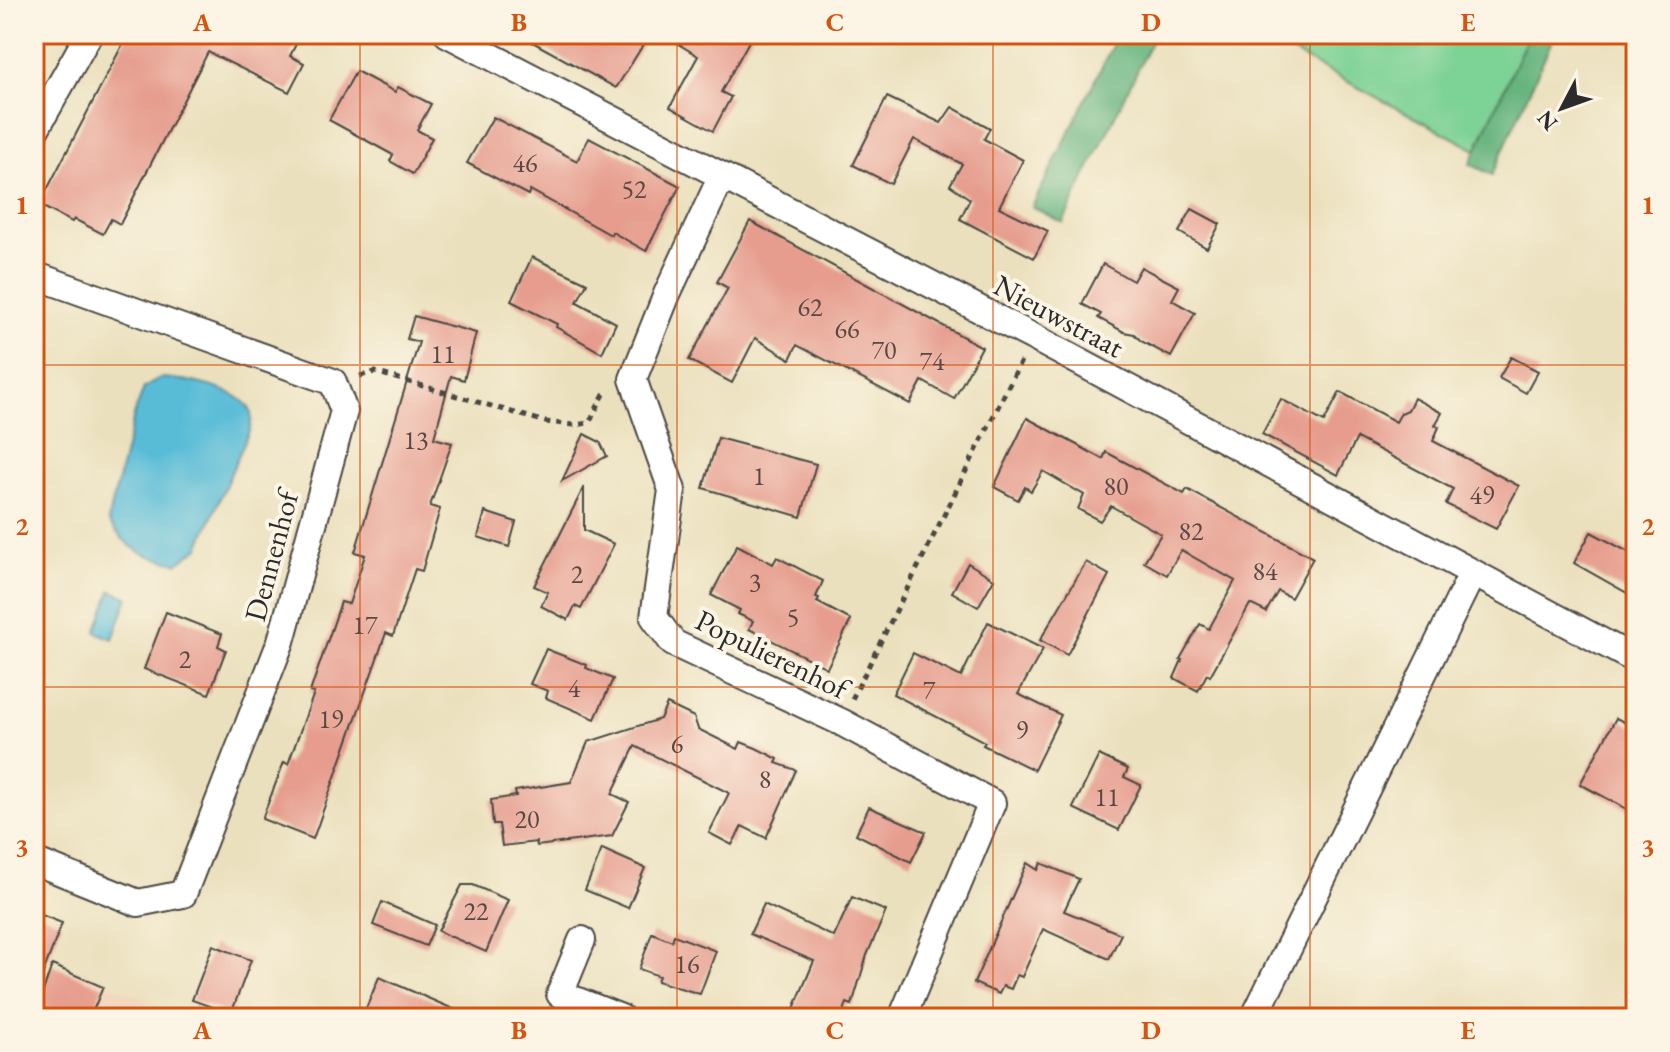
<svg xmlns="http://www.w3.org/2000/svg" width="1670" height="1052" font-family="'EB Garamond',serif">
<rect width="100%" height="100%" fill="#fcf5e5"/>
<filter id="ink" filterUnits="userSpaceOnUse"><feTurbulence type="fractalNoise" baseFrequency=".0125" numOctaves="2"/><feDisplacementMap in="SourceGraphic" scale="16" xChannelSelector="R" yChannelSelector="G"/><feConvolveMatrix kernelMatrix="1 2 1 2 8 2 1 2 1" color-interpolation-filters="sRGB"/></filter>
<filter id="wash" filterUnits="userSpaceOnUse"><feTurbulence type="fractalNoise" baseFrequency=".006" numOctaves="4" result="noise"/><feDisplacementMap in="SourceGraphic" scale="32" xChannelSelector="R" yChannelSelector="G"/><feGaussianBlur stdDeviation="1.8" result="paint"/><feColorMatrix in="noise" values="0 0 0 0 0 0 0 0 0 0 0 0 0 0 0 0 0 1.4 0 .05"/><feComposite in="paint" operator="in"/></filter>
<g filter="url(#wash)">
<rect width="100%" height="100%" fill="#ebe0bd"/>
<polygon fill="#f2d5bd" points="79,969 182,1018 54,1018"/>
<polygon fill="#7dd295" stroke="#547e60" stroke-width="2" points="1290,34 1529,34 1476,150 1284,48"/>
<g fill="#66b47e" stroke="#487054" stroke-width="2">
<polygon points="1118,34 1155,34 1063,223 1032,207"/>
<polygon points="1529,34 1555,34 1492,175 1470,164"/>
</g>
<g fill="#59bcd7" stroke="#427481" stroke-width="2">
<path d="M161 378C183 379 240 388 250 410 253 417 251 422 250 429L199 547 178 563C144 557 129 551 108 521L135 412 144 388Z"/>
<polygon points="111,591 128,597 113,639 96,632"/>
</g>
<g id="blocks">
<g fill="#e69d8e">
<polygon points="128,34 301,34 290,56 304,63 289,92 208,52 120,224 111,219 103,234 74,219 72,222 39,205"/>
<polygon points="518,34 650,34 616,88"/>
<polygon points="662,34 753,34 721,92 731,97 713,131 670,107 698,56"/>
<polygon points="356,71 395,92 398,87 431,104 417,130 432,138 413,174 390,161 393,155 329,120"/>
<polygon points="887,97 941,123 952,107 990,128 984,139 1023,160 999,207 1048,231 1034,258 960,219 970,199 950,185 962,164 914,139 891,184 853,165"/>
<polygon points="493,117 577,161 589,138 680,186 646,251 612,232 611,235 530,190 528,195 467,163"/>
<polygon points="1192,209 1220,224 1207,248 1179,232"/>
<polygon points="750,221 982,347 954,399 922,381 910,404 797,345 790,359 755,338 732,383 689,360 728,288 717,282"/>
<polygon points="532,257 587,283 577,302 616,323 602,353 556,327 557,324 511,301"/>
<polygon points="1103,264 1133,281 1141,267 1179,287 1172,300 1195,313 1171,357 1141,341 1134,334 1124,332 1098,318 1101,314 1082,304"/>
<polygon points="414,316 476,333 464,380 451,376 434,438 452,443 430,506 440,509 422,571 415,569 393,636 386,633 313,839 262,819 284,762 288,764 314,693 310,692 341,602 349,604 365,555 355,552 419,342 407,339"/>
<polygon points="1511,357 1538,371 1526,393 1499,378"/>
<polygon points="1340,392 1396,422 1401,413 1408,410 1414,398 1442,413 1435,425 1439,427 1433,441 1519,486 1496,529 1446,504 1453,489 1357,438 1338,475 1262,434 1281,399 1324,422"/>
<polygon points="1027,418 1103,459 1106,452 1184,494 1187,489 1313,558 1291,598 1278,591 1266,612 1250,604 1210,676 1207,674 1198,691 1174,678 1182,660 1180,659 1200,624 1209,629 1235,581 1181,550 1167,575 1144,562 1161,534 1111,506 1100,521 1078,509 1084,495 1043,471 1031,491 1025,487 1018,500 994,487"/>
<polygon points="584,434 600,442 607,456 562,481"/>
<polygon points="718,438 816,464 801,517 703,488"/>
<polygon points="584,487 584,530 614,544 581,609 575,606 568,620 541,606 548,592 534,586"/>
<polygon points="485,512 516,522 509,547 478,537"/>
<polygon points="1591,532 1636,556 1636,598 1574,563"/>
<polygon points="737,545 773,564 777,557 823,581 816,597 819,598 817,602 851,620 827,668 749,629 753,621 738,614 740,610 711,595"/>
<polygon points="1086,562 1109,575 1067,655 1040,640"/>
<polygon points="968,563 994,579 978,607 952,592"/>
<polygon points="166,612 222,634 218,646 226,650 209,694 144,669"/>
<polygon points="988,622 1043,649 1018,694 1061,715 1034,770 983,745 985,742 893,694 913,653 961,677"/>
<polygon points="546,649 587,665 586,668 613,679 595,719 546,698 548,691 530,684"/>
<polygon points="667,704 694,717 698,729 738,749 741,742 756,748 778,759 776,763 796,770 766,838 742,826 732,845 709,833 729,793 635,746 612,794 629,802 612,836 537,846 536,842 502,846 499,824 493,824 491,800 516,796 515,791 571,782 588,742 660,719"/>
<polygon points="1616,718 1636,728 1636,814 1580,784"/>
<polygon points="1099,755 1128,769 1124,777 1141,785 1119,830 1073,808"/>
<polygon points="869,807 926,832 911,862 856,834"/>
<polygon points="602,849 645,868 628,908 585,890"/>
<polygon points="1027,863 1038,870 1041,863 1079,879 1064,911 1121,934 1109,959 1043,929 1022,977 1017,975 1011,989 1003,986 999,994 974,983"/>
<polygon points="462,885 473,885 508,900 486,952 438,931"/>
<polygon points="852,897 886,911 867,955 852,1005 847,1003 841,1018 790,1018 814,961 750,934 764,904 834,937"/>
<polygon points="382,902 435,925 426,946 373,925"/>
<polygon points="34,912 62,923 36,991 34,991"/>
<polygon points="652,933 672,941 674,935 716,951 700,994 657,981 659,976 639,969"/>
<polygon points="213,945 251,960 231,1014 192,1000"/>
<polygon points="52,965 103,987 90,1018 34,1018"/>
<polygon points="379,977 474,1018 362,1018"/>
</g>
</g>
</g>
<g filter="url(#ink)">
<use href="#blocks" fill-opacity="0" stroke="#484641" stroke-width="2"/>
<g fill="none" stroke-linecap="round" stroke-linejoin="round">
<g stroke="#484641" stroke-width="30">
<g id="minor">
<polyline points="448,34 1033,337 1636,660"/>
<polyline points="34,132 89,34"/>
<polyline points="721,178 667,294 633,379 672,490 654,617 673,643 841,722 992,803 902,1018"/>
<polyline points="34,275 333,382 344,411 281,641 183,894 138,903 34,861"/>
<polyline points="582,940 560,994 621,1018"/>
<polyline points="1254,1018 1472,574"/>
</g>
</g>
<g stroke="#484641" stroke-width="5" stroke-dasharray="6 6" stroke-linecap="butt">
<polyline points="360,376 375,372 546,422 574,425 589,423 604,394 607,392"/>
<polyline points="852,699 1021,361"/>
</g>
<use href="#minor" stroke="#fff" stroke-width="26"/>
</g>
</g>
<path fill="none" stroke="#d5540f" stroke-width="2" stroke-opacity="0.55" d="M360 34V1018M677 34V1018M993 34V1018M1310 34V1018M34 365H1636M34 687H1636"/>
<g text-anchor="middle" dominant-baseline="central" stroke-width="8" stroke-linejoin="round" paint-order="stroke">
<g font-size="26" fill="#5a4844">
<text x="525" y="163">46</text>
<text x="634" y="189">52</text>
<text x="810" y="307">62</text>
<text x="847" y="329">66</text>
<text x="884" y="350">70</text>
<text x="443" y="354">11</text>
<text x="932" y="361">74</text>
<text x="416" y="440">13</text>
<text x="759" y="476">1</text>
<text x="1116" y="486">80</text>
<text x="1482" y="495">49</text>
<text x="1191" y="531">82</text>
<text x="1265" y="571">84</text>
<text x="577" y="574">2</text>
<text x="755" y="582">3</text>
<text x="793" y="617">5</text>
<text x="365" y="625">17</text>
<text x="185" y="659">2</text>
<text x="574" y="688">4</text>
<text x="929" y="690">7</text>
<text x="331" y="719">19</text>
<text x="1022" y="730">9</text>
<text x="677" y="744">6</text>
<text x="765" y="779">8</text>
<text x="1107" y="797">11</text>
<text x="527" y="819">20</text>
<text x="476" y="911">22</text>
<text x="687" y="964">16</text>
</g>
<g font-size="30" fill="#2b2b2b" stroke="#fcf5e5">
<text transform="translate(1059 316) rotate(28)">Nieuwstraat</text>
<text transform="translate(271 556) rotate(-75)">Dennenhof</text>
<text transform="translate(772 654) rotate(26)">Populierenhof</text>
</g>
</g>
<rect width="1670" height="1052" fill="none" stroke="#fcf5e5" stroke-width="88"/>
<g transform="translate(1562 108) rotate(229)" stroke="#fcf5e5" stroke-width="6" paint-order="stroke">
<path d="M0-6L14 30L0 20L-14 30Z" fill="#2b2b2b"/>
<text y="-12" font-size="22" font-weight="bold" text-anchor="middle" fill="#2b2b2b">N</text>
</g>
<rect x="44" y="44" width="1582" height="964" fill="none" stroke="#d5540f" stroke-width="3"/>
<g font-size="26" text-anchor="middle" font-weight="bold" fill="#d5540f">
<text x="202" y="31">A</text>
<text x="519" y="31">B</text>
<text x="835" y="31">C</text>
<text x="1151" y="31">D</text>
<text x="1468" y="31">E</text>
<text x="22" y="214">1</text>
<text x="1648" y="214">1</text>
<text x="22" y="535">2</text>
<text x="1648" y="535">2</text>
<text x="22" y="856">3</text>
<text x="1648" y="856">3</text>
<text x="202" y="1039">A</text>
<text x="519" y="1039">B</text>
<text x="835" y="1039">C</text>
<text x="1151" y="1039">D</text>
<text x="1468" y="1039">E</text>
</g>
</svg>
